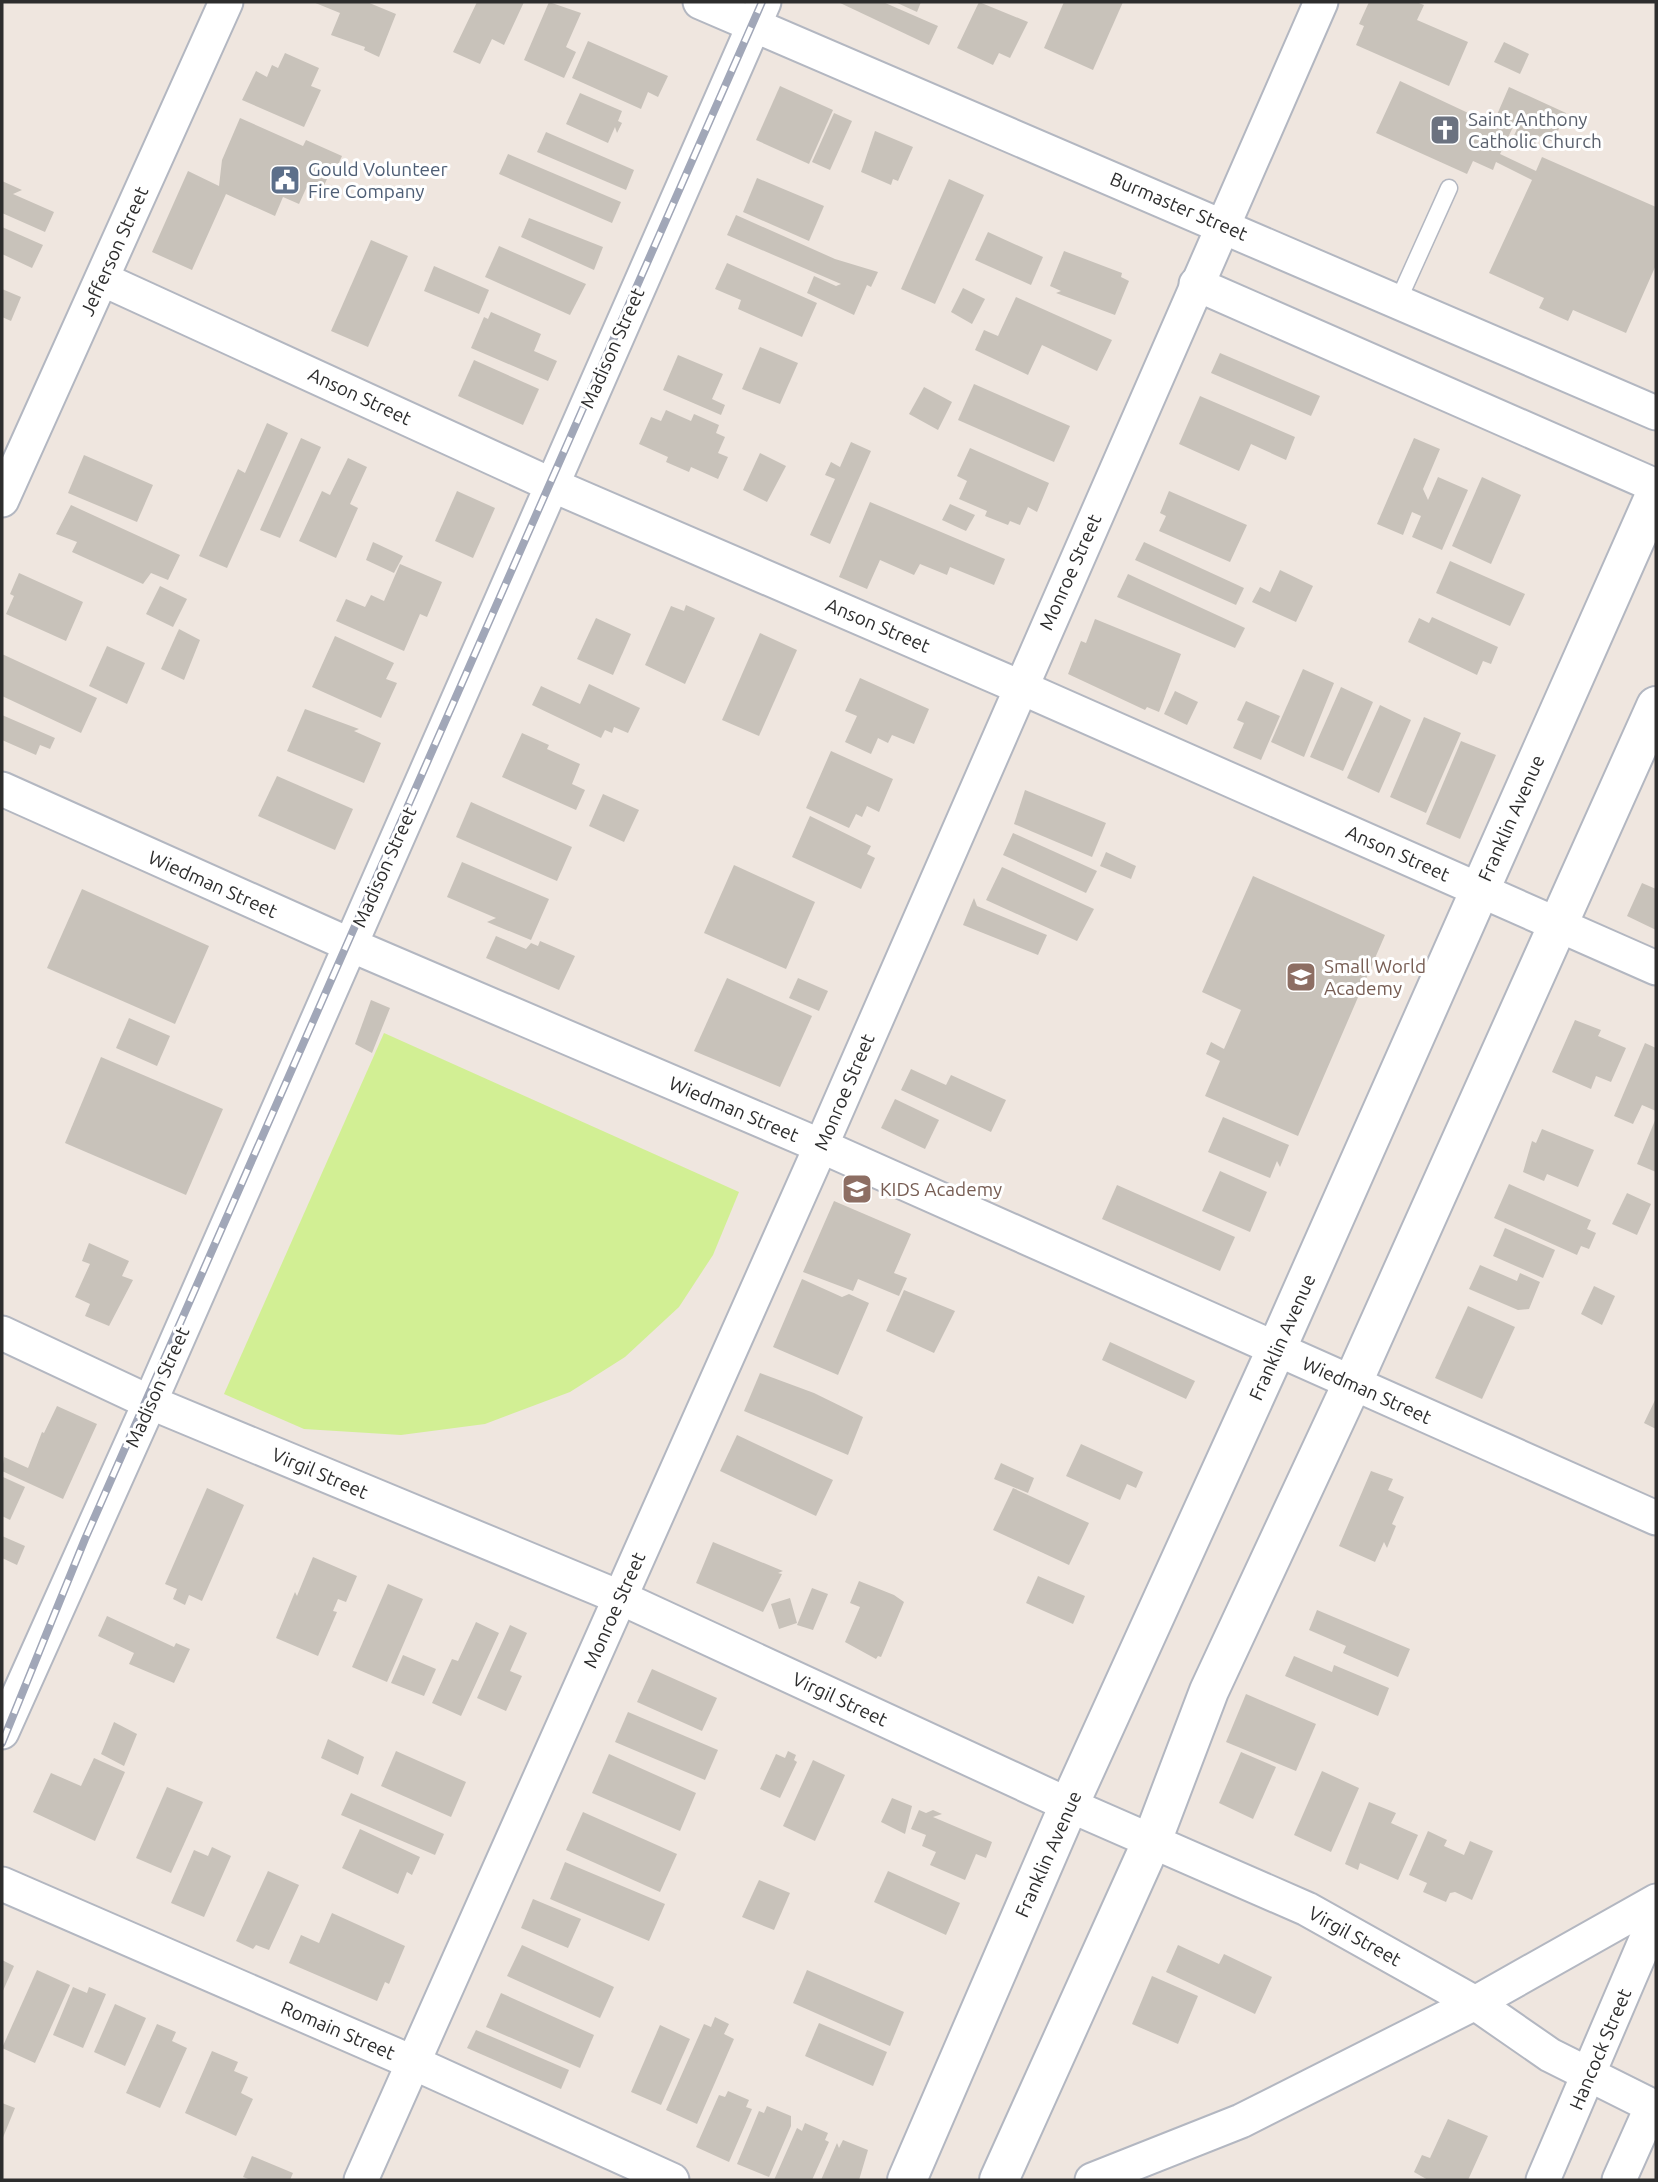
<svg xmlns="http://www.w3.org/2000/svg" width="1658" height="2182" font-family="Ubuntu,sans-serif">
<rect width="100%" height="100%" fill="#efe6df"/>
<polygon fill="#d2ef94" points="384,1033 739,1192 713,1255 679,1307 625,1357 570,1392 485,1424 401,1435 304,1429 224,1394"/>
<g fill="#c8c2ba">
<polygon points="313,2 367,2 396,14 379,57 364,50 365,47 331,35 340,13"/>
<polygon points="477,2 524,2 504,45 492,39 480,64 453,52"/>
<polygon points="549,2 581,13 566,47 576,52 564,78 524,60"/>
<polygon points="838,2 883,2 938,26 929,45"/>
<polygon points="895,2 921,2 917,12"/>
<polygon points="979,2 1028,22 1010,58 999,53 993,65 957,48"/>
<polygon points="1064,2 1123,2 1093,70 1044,48"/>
<polygon points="1369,2 1416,2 1424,5 1417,20 1468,42 1449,86 1356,45 1364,26 1359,24"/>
<polygon points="588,41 668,76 658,97 648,92 641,109 572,78"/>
<polygon points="1504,42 1529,54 1520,74 1494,62"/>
<polygon points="285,53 319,68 311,86 321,90 304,127 242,100 256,71 267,77 272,65 278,68"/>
<polygon points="1400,81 1498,127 1501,119 1496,117 1509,87 1566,113 1553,142 1540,136 1533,150 1518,143 1516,148 1510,144 1518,127 1514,125 1500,154 1536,171 1542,157 1656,207 1656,265 1626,333 1573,310 1568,321 1539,308 1544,298 1489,273 1532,180 1496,162 1493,170 1473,161 1467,174 1376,133"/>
<polygon points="780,86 833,110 809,164 756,140"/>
<polygon points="580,93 622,111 618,121 622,123 617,133 615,127 608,143 566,124"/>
<polygon points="834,113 852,121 830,170 812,162"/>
<polygon points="240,118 303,146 306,140 342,156 334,174 330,172 323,188 309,182 299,204 283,197 275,216 226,194 192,270 152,252 188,171 219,186 222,160"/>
<polygon points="875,131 913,147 898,181 893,179 891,185 861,172"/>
<polygon points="546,132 634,170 626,190 537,152"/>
<polygon points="508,154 621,202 612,223 499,174"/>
<polygon points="757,178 824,206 809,241 743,212"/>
<polygon points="949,179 984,195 935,304 901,289"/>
<polygon points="2,181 22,190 13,194 54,212 45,232 2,213"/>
<polygon points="736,215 835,259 878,272 871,287 867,285 854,315 807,293 814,276 836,286 841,284 727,235"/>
<polygon points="529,218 603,247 594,270 521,237"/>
<polygon points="2,227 43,245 32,268 2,254"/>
<polygon points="988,232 1043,257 1031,285 975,260"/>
<polygon points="371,240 408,256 368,347 331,331"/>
<polygon points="499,246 586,284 570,315 485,277"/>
<polygon points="1064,251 1122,273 1121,277 1129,281 1115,315 1056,293 1061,291 1050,286"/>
<polygon points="727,263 817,303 802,337 738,309 741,300 715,289"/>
<polygon points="434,266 489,290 479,314 424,291"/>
<polygon points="963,288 985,299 972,324 951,312"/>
<polygon points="2,289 21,297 11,321 2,317"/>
<polygon points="1016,297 1112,340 1097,371 1042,345 1028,375 975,350 984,330 998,336"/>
<polygon points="491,312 541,334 534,351 557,361 548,381 471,348 484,317 488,319"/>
<polygon points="760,347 798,363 780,404 742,389"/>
<polygon points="1220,353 1320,396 1311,416 1211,373"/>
<polygon points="678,355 723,374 712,399 725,405 721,415 663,390"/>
<polygon points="474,360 539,389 523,425 458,396"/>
<polygon points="974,384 1070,426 1054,462 958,420"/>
<polygon points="924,387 952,402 938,430 909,414"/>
<polygon points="1200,396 1295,437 1286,460 1251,444 1239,471 1179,444"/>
<polygon points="666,410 691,421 694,414 719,425 716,433 725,437 718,453 728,457 718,479 691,467 689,472 666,462 668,457 639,444 651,417 661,421"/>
<polygon points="267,423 288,433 227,568 199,556 238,469 245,473"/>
<polygon points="301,438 321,447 280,538 260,530"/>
<polygon points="1414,438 1440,449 1423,489 1428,500 1438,477 1468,490 1442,550 1412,537 1421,516 1412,512 1403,535 1377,524"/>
<polygon points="851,442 871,451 830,544 810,535 835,479 825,475 831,462 840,467"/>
<polygon points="970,448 1049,483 1037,512 1028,507 1020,525 1010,521 1008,525 985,516 987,511 959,499 967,481 957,476"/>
<polygon points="760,453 786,466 767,502 743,490"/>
<polygon points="84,455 153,485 137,522 68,493"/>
<polygon points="348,458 367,467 350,504 358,508 336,558 299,541 322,491 330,495"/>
<polygon points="1482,477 1521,495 1491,564 1452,546"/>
<polygon points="457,491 495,508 473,558 435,541"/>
<polygon points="1169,491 1247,525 1230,562 1159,531 1166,516 1160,513"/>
<polygon points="870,502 1005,559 994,585 950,567 947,575 920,564 914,575 880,560 867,589 839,577"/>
<polygon points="950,504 975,515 966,531 942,520"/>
<polygon points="71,505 180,555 168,580 151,573 143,584 72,552 77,542 56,534"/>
<polygon points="373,542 403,556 394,573 366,560"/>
<polygon points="1144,542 1244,588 1236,605 1135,560"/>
<polygon points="1450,561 1525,594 1510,626 1436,593"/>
<polygon points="400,564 442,582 427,617 420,614 404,651 336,621 346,599 365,607 371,595 384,601"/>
<polygon points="1280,570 1313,586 1296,622 1252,602 1260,587 1270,592"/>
<polygon points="19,573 83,602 66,641 6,614 14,596 10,594"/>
<polygon points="1128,574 1245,628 1235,648 1117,597"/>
<polygon points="160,586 187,599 173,627 146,614"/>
<polygon points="686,605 715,618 685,684 645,665 671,606 684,611"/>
<polygon points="1432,617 1498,647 1491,664 1483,661 1477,675 1408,642 1419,618 1429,623"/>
<polygon points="596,618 631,634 613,675 577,659"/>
<polygon points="1095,619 1181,654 1159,712 1147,707 1145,710 1068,674 1081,641 1086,643"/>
<polygon points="179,629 200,640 184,680 161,669"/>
<polygon points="760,633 797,650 759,736 722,720"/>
<polygon points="335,636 394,663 386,679 397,683 381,718 312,687"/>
<polygon points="107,646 145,663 127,704 89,686"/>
<polygon points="2,654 97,698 81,733 2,696"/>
<polygon points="1303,669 1334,683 1304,757 1271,742"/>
<polygon points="860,678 929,709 914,744 892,735 888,743 878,738 871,754 845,742 857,716 845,711"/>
<polygon points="589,684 640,708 628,733 614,727 612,733 605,730 601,738 532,705 541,686 580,704"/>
<polygon points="1341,687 1373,702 1343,771 1310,757"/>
<polygon points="1175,691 1198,702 1187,725 1164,714"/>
<polygon points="1246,701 1280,716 1261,760 1233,748 1244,723 1237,720"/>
<polygon points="1380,705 1411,720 1379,793 1347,778"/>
<polygon points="305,709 359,729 354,731 381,743 364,783 287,751"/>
<polygon points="2,715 55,738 50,749 40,745 36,755 2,740"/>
<polygon points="1424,717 1461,733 1426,813 1390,797"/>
<polygon points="522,733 549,745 547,749 580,764 572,784 585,790 576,810 502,777"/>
<polygon points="1461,741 1496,755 1460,839 1426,824"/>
<polygon points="831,751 893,779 879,812 867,806 862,817 856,814 849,828 806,808"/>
<polygon points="277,776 353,809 335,850 258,816"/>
<polygon points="1025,790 1106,823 1092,857 1014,824"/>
<polygon points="603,794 639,810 624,842 589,826"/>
<polygon points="471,802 572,847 557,881 456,837"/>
<polygon points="810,816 871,846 867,854 875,858 861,889 792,857"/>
<polygon points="1013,833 1097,871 1086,893 1003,855"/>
<polygon points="1106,852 1136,866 1131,879 1100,866"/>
<polygon points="462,862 549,899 531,940 487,922 496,918 447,897"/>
<polygon points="734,865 815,902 786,969 704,933"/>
<polygon points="1002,867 1094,909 1077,941 986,900"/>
<polygon points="1253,876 1385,935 1298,1136 1205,1096 1220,1061 1206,1054 1211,1042 1224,1049 1241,1010 1202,992"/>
<polygon points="1642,883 1656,889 1656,930 1627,916"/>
<polygon points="82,889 209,946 175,1024 47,968"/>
<polygon points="974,898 977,906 1047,935 1038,955 963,925"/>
<polygon points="496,936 526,949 531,943 538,946 540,941 575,956 559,990 486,958"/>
<polygon points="727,978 812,1016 780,1087 694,1051"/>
<polygon points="798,978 828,991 819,1011 789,998"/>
<polygon points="371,1000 390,1008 372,1053 355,1044"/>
<polygon points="129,1018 170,1036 157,1066 116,1048"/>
<polygon points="1575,1020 1601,1030 1598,1036 1626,1048 1611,1082 1596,1076 1591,1089 1552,1072"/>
<polygon points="1645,1043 1656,1048 1656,1111 1642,1105 1633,1124 1614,1116"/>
<polygon points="101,1057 223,1109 186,1195 65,1143"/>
<polygon points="911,1069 946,1085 951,1075 1006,1100 991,1132 901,1090"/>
<polygon points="895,1099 939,1120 925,1149 881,1128"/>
<polygon points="1223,1117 1289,1145 1280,1167 1277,1161 1270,1178 1208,1152"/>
<polygon points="1656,1118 1656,1172 1637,1164"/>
<polygon points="1542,1129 1594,1150 1578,1187 1547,1174 1544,1181 1523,1172 1532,1141 1536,1143"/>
<polygon points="1220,1171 1267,1192 1250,1232 1202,1211"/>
<polygon points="1509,1184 1591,1220 1587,1229 1596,1233 1589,1249 1581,1246 1577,1255 1494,1218"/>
<polygon points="1117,1185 1235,1237 1220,1271 1102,1219"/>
<polygon points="1627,1193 1651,1204 1637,1235 1612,1224"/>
<polygon points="834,1201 911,1234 894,1273 907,1278 899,1296 858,1279 853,1291 803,1272"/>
<polygon points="1505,1228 1555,1250 1543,1278 1493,1256"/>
<polygon points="89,1243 129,1261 122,1276 133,1280 109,1326 85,1316 90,1304 75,1297 90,1264 82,1261"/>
<polygon points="1480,1265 1517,1281 1520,1273 1540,1282 1529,1309 1518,1310 1469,1289"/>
<polygon points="802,1279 842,1297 849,1294 869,1303 838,1375 773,1347"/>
<polygon points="1594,1286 1615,1296 1602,1325 1581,1314"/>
<polygon points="904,1290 955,1311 934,1353 886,1331"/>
<polygon points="1468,1306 1515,1327 1482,1399 1435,1378"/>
<polygon points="1110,1342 1195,1381 1186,1399 1102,1360"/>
<polygon points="760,1373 814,1393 863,1417 848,1455 744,1411"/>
<polygon points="1656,1398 1656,1429 1644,1423"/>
<polygon points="57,1406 97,1424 63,1499 2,1471 4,1457 28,1468 42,1432 44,1433"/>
<polygon points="737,1435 833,1480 816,1516 720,1471"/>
<polygon points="1081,1444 1143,1472 1136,1488 1127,1484 1120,1500 1066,1476"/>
<polygon points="1001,1463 1034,1478 1028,1493 994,1479"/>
<polygon points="1371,1471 1393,1479 1388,1490 1404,1497 1392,1524 1396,1526 1387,1548 1384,1542 1375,1562 1339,1546"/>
<polygon points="3,1477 25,1487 10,1520 2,1516"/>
<polygon points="207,1488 244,1505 202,1601 189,1595 185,1605 173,1599 177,1589 165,1584"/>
<polygon points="1013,1488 1089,1523 1069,1565 993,1530"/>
<polygon points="2,1536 25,1546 17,1565 2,1558"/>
<polygon points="713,1542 783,1571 778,1573 782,1574 763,1612 696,1583"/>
<polygon points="313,1557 357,1576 346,1602 338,1599 333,1611 337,1612 318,1656 276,1638 295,1592 297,1596"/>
<polygon points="1038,1576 1085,1596 1073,1624 1026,1603"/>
<polygon points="859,1581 894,1595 904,1602 881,1657 878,1656 876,1659 845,1642 860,1607 850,1603"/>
<polygon points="388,1584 423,1599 387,1682 352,1667"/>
<polygon points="812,1588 828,1594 813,1630 797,1625"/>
<polygon points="790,1598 797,1623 779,1629 771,1604"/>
<polygon points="1317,1610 1410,1649 1398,1677 1343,1653 1346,1646 1309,1630"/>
<polygon points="107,1616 174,1647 176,1643 190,1649 174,1683 129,1664 134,1653 98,1636"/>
<polygon points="476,1622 499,1633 461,1716 432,1703 452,1659 458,1661"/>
<polygon points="510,1625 527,1633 510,1671 522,1676 506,1711 477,1698"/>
<polygon points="403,1655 436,1669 424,1696 391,1683"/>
<polygon points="1294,1656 1332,1672 1334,1665 1389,1688 1378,1716 1285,1676"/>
<polygon points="652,1669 717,1698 702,1731 637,1702"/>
<polygon points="1246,1694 1316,1724 1296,1771 1226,1742"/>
<polygon points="628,1712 718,1750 705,1780 615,1742"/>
<polygon points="114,1722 137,1734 124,1766 101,1754"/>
<polygon points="328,1739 364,1757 358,1775 321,1758"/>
<polygon points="396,1751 466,1782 451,1817 381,1786"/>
<polygon points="788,1751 796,1755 794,1760 797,1762 780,1798 760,1789 776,1754 785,1758"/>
<polygon points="1241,1752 1276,1767 1253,1819 1219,1803"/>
<polygon points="609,1754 696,1793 680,1831 592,1793"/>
<polygon points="94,1758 125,1772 95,1841 33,1812 51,1773 81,1786"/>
<polygon points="813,1760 845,1775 815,1841 783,1826"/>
<polygon points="1322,1771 1359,1788 1331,1852 1294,1835"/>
<polygon points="167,1787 203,1802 171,1873 136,1858"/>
<polygon points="351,1793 444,1834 435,1855 341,1815"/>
<polygon points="892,1798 912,1806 905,1834 881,1822"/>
<polygon points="1369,1802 1396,1813 1391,1823 1418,1835 1398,1880 1360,1863 1358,1870 1345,1864"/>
<polygon points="919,1810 926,1813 933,1810 942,1814 933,1817 992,1842 986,1858 976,1854 965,1880 930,1865 936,1852 922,1846 926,1835 911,1829"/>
<polygon points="583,1812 677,1854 660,1892 566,1850"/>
<polygon points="360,1829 420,1857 412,1875 407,1872 398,1894 342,1868"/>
<polygon points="1428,1831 1447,1840 1444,1846 1464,1855 1470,1841 1493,1851 1472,1900 1455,1892 1450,1893 1446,1902 1423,1892 1427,1883 1409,1875"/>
<polygon points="212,1847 231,1856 204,1917 171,1903 194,1850 208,1856"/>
<polygon points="565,1862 665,1904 649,1941 550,1899"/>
<polygon points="268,1871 299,1885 269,1950 256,1945 253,1949 236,1941"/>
<polygon points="888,1871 960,1903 946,1935 874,1902"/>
<polygon points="759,1880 790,1893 774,1930 742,1917"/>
<polygon points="533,1899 581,1919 568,1948 521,1928"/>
<polygon points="332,1913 405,1946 389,1984 385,1982 377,2001 289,1963 301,1935 319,1943"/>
<polygon points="522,1945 614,1987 600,2018 507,1976"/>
<polygon points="1178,1945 1219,1964 1224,1954 1272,1977 1255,2014 1166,1972"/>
<polygon points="2,1960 14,1966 2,1993"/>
<polygon points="37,1970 70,1985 35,2063 2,2048"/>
<polygon points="807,1970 904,2012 890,2046 793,2003"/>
<polygon points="1152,1976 1198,1996 1178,2044 1132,2024"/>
<polygon points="73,1987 87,1993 89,1987 106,1994 83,2048 53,2035"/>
<polygon points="501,1993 594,2035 580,2068 486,2027"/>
<polygon points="115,2004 146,2018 125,2066 94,2052"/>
<polygon points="715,2017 729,2024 724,2034 734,2039 697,2124 666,2110 704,2024 711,2027"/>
<polygon points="819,2023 887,2052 873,2086 805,2056"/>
<polygon points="157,2024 176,2032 172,2041 187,2048 160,2108 126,2093"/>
<polygon points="660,2025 690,2039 661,2105 631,2092"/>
<polygon points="476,2030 569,2070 561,2089 467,2048"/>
<polygon points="212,2051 238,2062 234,2071 248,2077 241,2093 253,2099 236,2136 185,2113"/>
<polygon points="728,2091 749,2100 746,2107 752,2109 729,2162 696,2147 719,2095 725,2097"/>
<polygon points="2,2103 15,2108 2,2140"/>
<polygon points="767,2106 791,2116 791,2126 769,2177 737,2164 759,2111 764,2113"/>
<polygon points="1448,2119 1488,2136 1468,2180 1428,2180 1414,2172 1422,2155 1430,2158"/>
<polygon points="805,2123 828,2133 825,2140 829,2142 812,2180 774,2180 797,2128 802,2131"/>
<polygon points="843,2140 868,2150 859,2180 821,2180 837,2143 839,2148"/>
<polygon points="252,2156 293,2173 290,2180 251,2180 243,2177"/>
</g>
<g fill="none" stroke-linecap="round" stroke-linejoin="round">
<g stroke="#b3b7c1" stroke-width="19">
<polyline id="service" points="1398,301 1449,188"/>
</g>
<g stroke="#b3b7c1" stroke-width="37">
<g id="minor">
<polyline points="700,2 1656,413"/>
<polyline points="102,279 552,485 1020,687 1656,968"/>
<polyline points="1196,284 1656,486"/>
<polyline points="2,500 226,2"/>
<polyline points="2,789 346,943 821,1146 1656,1518"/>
<polyline points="2,1333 147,1401 619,1597 1069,1805 1307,1909 1475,2003 1550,2055 1656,2108"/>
<polyline points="2,1732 150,1402 764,2"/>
<polyline points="2,1884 414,2063 672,2180"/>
<polyline points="361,2180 821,1146 1321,2"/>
<polyline points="1092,2180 1241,2121 1475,2003 1656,1901"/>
<polyline points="1543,2180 1656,1916"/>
<polyline points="1619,2180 1652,2106"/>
</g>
</g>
<g stroke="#b3b7c1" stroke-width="42">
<g id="secondary">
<polyline points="907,2180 1069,1805 1276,1350 1656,493"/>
<polyline points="999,2180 1152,1841 1209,1691 1352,1384 1656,706"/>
</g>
</g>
<use href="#service" stroke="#fff" stroke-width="16"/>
<use href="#minor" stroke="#fff" stroke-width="33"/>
<use href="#secondary" stroke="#fff" stroke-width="38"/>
<g stroke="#a1a7b8" stroke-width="8">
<polyline id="rail" points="2,1743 85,1539 762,2"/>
</g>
<use href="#rail" stroke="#fff" stroke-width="5" stroke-dasharray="16" stroke-linecap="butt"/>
</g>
<defs>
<g id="church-square" transform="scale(1.575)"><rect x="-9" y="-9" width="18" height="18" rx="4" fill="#6b7280" stroke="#fff"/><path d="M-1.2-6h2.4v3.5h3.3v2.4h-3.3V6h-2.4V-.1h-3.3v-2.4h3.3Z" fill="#fff"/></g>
<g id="civic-square" transform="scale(1.575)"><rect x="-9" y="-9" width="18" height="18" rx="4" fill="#5c6f8a" stroke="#fff"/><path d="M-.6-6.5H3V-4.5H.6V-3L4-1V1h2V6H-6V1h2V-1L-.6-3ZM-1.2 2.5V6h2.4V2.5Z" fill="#fff"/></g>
<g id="school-square" transform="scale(1.575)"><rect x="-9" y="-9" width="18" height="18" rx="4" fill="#8d6e63" stroke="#fff"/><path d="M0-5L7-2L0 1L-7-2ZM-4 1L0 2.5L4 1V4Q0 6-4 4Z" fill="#fff"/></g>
</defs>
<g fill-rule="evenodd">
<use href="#church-square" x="1445" y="130"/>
<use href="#civic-square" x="285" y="180"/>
<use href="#school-square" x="1301" y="977"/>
<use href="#school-square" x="857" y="1189"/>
</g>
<g text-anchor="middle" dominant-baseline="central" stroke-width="6" stroke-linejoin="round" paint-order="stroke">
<g font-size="19" fill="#5b616d" stroke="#fff" text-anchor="start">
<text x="1468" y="119">Saint Anthony<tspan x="1468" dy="22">Catholic Church</tspan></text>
</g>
<g font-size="19" fill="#4e5e75" stroke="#fff" text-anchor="start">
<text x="308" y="169">Gould Volunteer<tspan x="308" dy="22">Fire Company</tspan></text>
</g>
<g font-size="19" fill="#2d2d2d" stroke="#fff">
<text transform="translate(1179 206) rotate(23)">Burmaster Street</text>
<text transform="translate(114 251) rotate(-66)">Jefferson Street</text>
<text transform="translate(612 348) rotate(-66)">Madison Street</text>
<text transform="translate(360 396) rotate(25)">Anson Street</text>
<text transform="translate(1070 572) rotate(-66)">Monroe Street</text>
<text transform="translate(878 625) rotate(23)">Anson Street</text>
<text transform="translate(1511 818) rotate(-66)">Franklin Avenue</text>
<text transform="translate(1398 853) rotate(24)">Anson Street</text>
<text transform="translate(384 867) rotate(-66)">Madison Street</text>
<text transform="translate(213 884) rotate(24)">Wiedman Street</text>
<text transform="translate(844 1092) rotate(-67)">Monroe Street</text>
<text transform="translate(734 1109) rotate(23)">Wiedman Street</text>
<text transform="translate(1282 1337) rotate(-66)">Franklin Avenue</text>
<text transform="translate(157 1387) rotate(-66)">Madison Street</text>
<text transform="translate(1367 1390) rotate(24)">Wiedman Street</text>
<text transform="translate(320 1473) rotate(23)">Virgil Street</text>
<text transform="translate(614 1610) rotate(-66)">Monroe Street</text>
<text transform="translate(840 1699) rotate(25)">Virgil Street</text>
<text transform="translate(1048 1854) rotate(-66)">Franklin Avenue</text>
<text transform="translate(1355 1936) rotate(29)">Virgil Street</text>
<text transform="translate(338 2030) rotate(23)">Romain Street</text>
<text transform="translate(1600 2049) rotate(-67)">Hancock Street</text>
</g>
<g font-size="19" fill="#785e54" stroke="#fff" text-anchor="start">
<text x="1324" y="966">Small World<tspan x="1324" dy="22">Academy</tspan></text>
<text x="880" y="1189">KIDS Academy</text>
</g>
</g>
<rect width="1658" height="2182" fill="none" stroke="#2d2d2d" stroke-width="7"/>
</svg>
